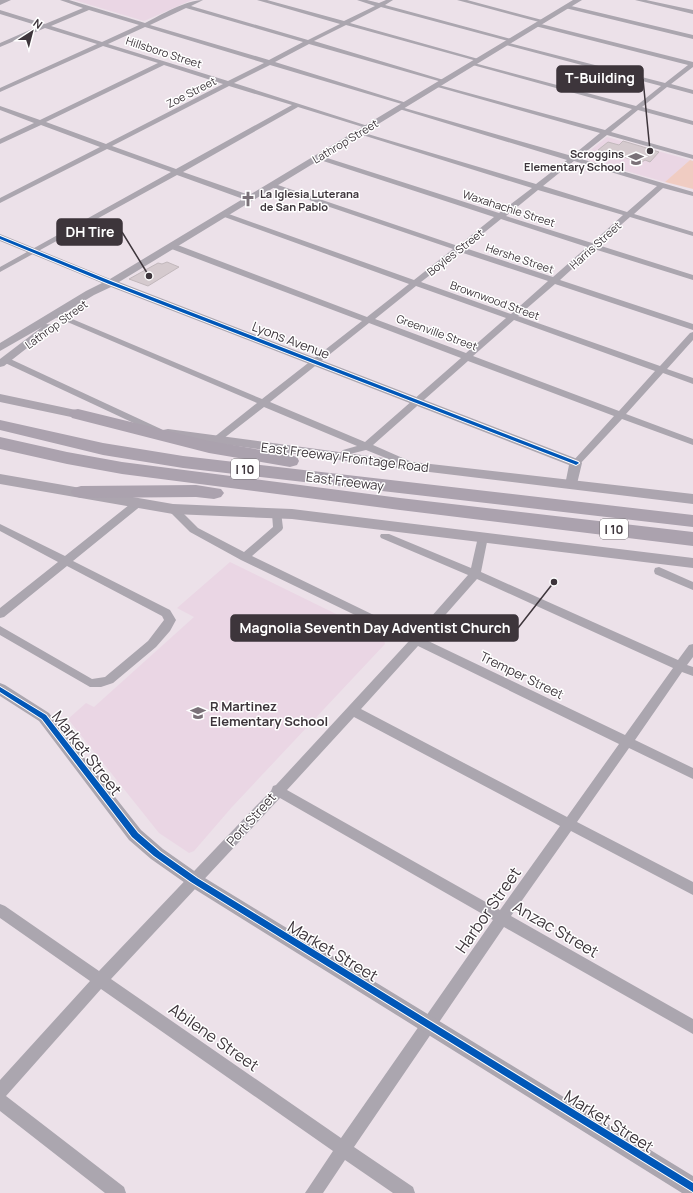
<svg xmlns="http://www.w3.org/2000/svg" width="693" height="1193" font-family="Manrope,sans-serif">
<rect width="100%" height="100%" fill="#ece1e9"/>
<g fill="#ead6e4">
<polygon points="74,0 192,0 144,21"/>
<polygon points="607,137 690,160 665,182 581,158"/>
<polygon points="230,562 383,637 385,644 232,807 194,851 189,853 159,833 68,719 86,703 94,707 194,617 177,608"/>
</g>
<polygon fill="#f0ccc2" points="690,160 693,161 693,189 665,182"/>
<g fill="#d5cace" stroke="#c2b8bc">
<polygon points="623,141 640,146 659,152 650,162 645,160 642,162 598,150 608,142 619,145"/>
<polygon points="167,262 179,267 148,286 129,279 158,263 162,264"/>
</g>
<g fill="none" stroke-linecap="round" stroke-linejoin="round">
<g fill="#aba6af" fill-rule="evenodd">
<path d="M60 0H69L145 23C161 15 186 0 203 0L191 6 308 40 340 24 257 0H267L344 21 375 6 357 0H367L379 3 386 0H393L385 5 515 40 512 42 381 7 350 23 482 60 477 61 346 25 314 41 447 81 442 82 309 44 275 62 410 104 405 105 270 65 234 83 371 127 366 128 298 107 183 172 252 196V200H246L177 175 0 272V267L171 172 107 149 0 203V198L100 147 41 125 0 144V139L34 123 0 110V106L40 120 158 63 103 46 0 92V88L97 44 45 28 0 47V43L39 26 0 14V10L45 24 83 8ZM186 8 303 42 269 60 150 25ZM89 10 139 25 102 42 51 26ZM145 27 264 63 228 81 108 44ZM164 65 223 84 106 144 46 122ZM229 86 292 105 176 169 112 146Z"/>
<polygon points="457,0 467,0 546,21 543,23"/>
<polygon points="635,0 646,0 693,10 693,14"/>
<polygon points="567,5 693,35 693,39 565,8 565,6"/>
<path d="M537 23 693 62V67L671 84 693 90V94L667 87 642 107 693 121V125L638 110 611 132 693 155V159L607 135 578 158 693 192V196L663 188 634 214 693 232V236L630 217 598 245 693 275V280L594 249 560 280 693 324V330L555 284 518 316 660 366 690 333 693 332V340L667 369 693 378V384L663 373 626 414 693 439V445L622 419 579 465H573L571 463 573 461 614 416 468 361 373 445 414 463 416 465 414 467H408L366 450 346 455 343 454 341 452 343 450 357 446 264 407 219 442 216 443 211 440 213 438 257 403 51 315 55 312 58 313 262 399 362 321 169 248V244H175L367 317 409 284 219 215 223 213H226L414 280 453 249 268 186 269 184H275L458 246 494 217 314 158 315 156H321L499 213 532 188 356 133 361 132 536 184 567 160 396 108 401 107 572 156 600 133 434 86 439 85 605 130 632 109 469 64 474 63 636 106 661 86 502 44 505 42 665 83 688 65 535 26 534 25ZM574 161 657 186 627 212 543 186ZM538 190 623 215 592 243 506 216ZM501 219 587 247 553 277 465 248ZM460 252 548 281 511 314 421 282ZM416 286 506 318 466 353 375 319ZM514 320 655 371 619 411 473 356ZM369 323 461 358 365 442 270 402Z"/>
<polygon points="6,357 161,429 163,431 158,434 155,433 3,362 2,360 3,358"/>
<polygon points="138,500 142,501 143,503 142,505 73,561 170,610 176,620 170,631 156,647 113,683 101,687 90,687 0,635 0,626 92,679 105,677 148,641 164,620 162,616 67,566 4,617 0,618 0,608 58,562 0,531 0,524 65,556 134,501"/>
<path d="M173 506 177 507 198 528 244 552 273 527 272 514 273 512H281L283 528 282 530 252 556 415 635 468 575 381 538 380 536 381 534H389L471 568 478 537 483 534 487 535 488 537 481 572 678 660 689 645 693 644V657L687 665 693 667V676L682 672 635 740 693 768V779L629 748 577 822 693 882V895L571 831 511 916 693 1019V1034L504 927 354 1147 413 1187 415 1193H393L345 1160 323 1193H305L333 1151 101 989 6 1096 124 1187 126 1193H105L0 1111V1080L90 981 0 918V904L5 906 99 971 255 807 271 791 273 786 276 785 409 641 241 560 190 532 169 511 168 509 169 507ZM477 579 673 668 625 735 424 639ZM418 646 619 744 567 817 361 709ZM354 717 560 826 500 910 287 790ZM280 798 493 920 341 1138 111 979Z"/>
<polygon points="659,567 693,582 693,590 655,574 654,571 655,568"/>
</g>
<g fill="#aba6af" fill-rule="evenodd">
<polygon points="0,0 11,0 0,5"/>
<polygon points="573,0 582,0 119,282 580,460 582,463 576,488 566,488 565,485 569,465 111,287 94,295 46,324 53,325 54,327 4,366 0,367 0,359 42,327 0,351 0,343 86,291 102,283 0,241 0,234 110,279"/>
<polygon points="0,683 5,685 49,713 141,830 163,849 200,875 693,1176 693,1193 682,1193 188,885 151,859 129,840 39,721 0,696"/>
</g>
<g fill="#aca5af" fill-rule="evenodd">
<polygon points="0,394 90,413 95,414 97,417 95,420 90,421 0,402"/>
<polygon points="168,429 413,462 693,494 693,504 413,470 163,436 161,433 163,430"/>
<polygon points="0,474 173,504 292,509 693,558 693,568 292,519 173,514 0,484"/>
</g>
<g fill="#aba2ae" fill-rule="evenodd">
<polygon points="78,409 209,441 290,455 297,457 299,461 297,465 290,467 209,453 72,418 69,414 72,410"/>
<polygon points="0,420 103,443 183,456 693,515 693,527 183,468 103,455 0,430"/>
<polygon points="0,437 67,452 122,462 400,498 693,532 693,546 400,510 122,474 67,464 0,449"/>
<polygon points="196,485 221,489 224,493 221,497 214,499 196,497 81,498 74,496 71,492 74,488 81,486"/>
</g>
<g stroke="#fff" stroke-width="2">
<g id="cycleway">
<polygon points="0,236 113,282 578,462 579,463 576,465 574,464 109,284 0,239"/>
<polygon points="0,687 46,715 138,833 160,852 197,878 693,1183 693,1192 191,882 154,856 132,837 42,719 0,692"/>
</g>
</g>
<use href="#cycleway" fill="#0057b8" fill-rule="evenodd"/>
</g>
<defs>
<g id="school-bare" transform="scale(1.2)"><path d="M0-5L7-2L0 1L-7-2ZM-4 1L0 2.5L4 1V4Q0 6-4 4Z" fill="#7a7178" stroke="#fff" stroke-width="2.5" paint-order="stroke"/></g>
<g id="church-bare" transform="scale(1.2)"><path d="M-1.2-6h2.4v3.5h3.3v2.4h-3.3V6h-2.4V-.1h-3.3v-2.4h3.3Z" fill="#7a7178" stroke="#fff" stroke-width="2.5" paint-order="stroke"/></g>
</defs>
<g fill-rule="evenodd">
<use href="#school-bare" x="636" y="159"/>
<use href="#church-bare" x="248" y="199"/>
<use href="#school-bare" x="198" y="713"/>
</g>
<g text-anchor="middle" dominant-baseline="central" stroke-width="3" stroke-linejoin="round" paint-order="stroke">
<g font-size="11" fill="#3d353b" stroke="#fff">
<text transform="translate(164 52) rotate(18)">Hillsboro Street</text>
<text transform="translate(191 92) rotate(-27)">Zoe Street</text>
<text transform="translate(345 141) rotate(-31)">Lathrop Street</text>
<text transform="translate(509 208) rotate(18)">Waxahachie Street</text>
<text transform="translate(595 245) rotate(-42)">Harris Street</text>
<text transform="translate(455 252) rotate(-38)">Boyles Street</text>
<text transform="translate(520 258) rotate(19)">Hershe Street</text>
<text transform="translate(495 300) rotate(20)">Brownwood Street</text>
<text transform="translate(56 324) rotate(-36)">Lathrop Street</text>
<text transform="translate(437 332) rotate(20)">Greenville Street</text>
</g>
<g font-size="11" font-weight="bold" fill="#3d353b" stroke="#fff" text-anchor="end">
<text x="624" y="153">Scroggins<tspan x="624" dy="13">Elementary School</tspan></text>
<text x="260" y="193" text-anchor="start">La Iglesia Luterana<tspan x="260" dy="13">de San Pablo</tspan></text>
</g>
<g fill="#fff" stroke="#777276" stroke-width="1">
<rect x="231" y="459" width="28" height="20" rx="3"/>
<rect x="600" y="519" width="28" height="20" rx="3"/>
</g>
<g font-size="12" font-weight="bold" fill="#3d353b">
<text x="245" y="469">I 10</text>
<text x="614" y="529">I 10</text>
</g>
<g font-size="13" fill="#3d353b" stroke="#fff">
<text transform="translate(291 340) rotate(21)">Lyons Avenue</text>
<text transform="translate(345 457) rotate(7)">East Freeway Frontage Road</text>
<text transform="translate(345 481) rotate(7)">East Freeway</text>
<text transform="translate(522 675) rotate(26)">Tremper Street</text>
<text transform="translate(251 819) rotate(-48)">Port Street</text>
</g>
<g font-size="13" font-weight="bold" fill="#3d353b" stroke="#fff" text-anchor="start">
<text x="210" y="706">R Martinez<tspan x="210" dy="15">Elementary School</tspan></text>
</g>
<g font-size="16" fill="#3d353b" stroke="#fff">
<text transform="translate(87 753) rotate(52)">Market Street</text>
<text transform="translate(488 910) rotate(-55)">Harbor Street</text>
<text transform="translate(556 929) rotate(30)">Anzac Street</text>
<text transform="translate(333 951) rotate(31)">Market Street</text>
<text transform="translate(214 1037) rotate(35)">Abilene Street</text>
<text transform="translate(609 1121) rotate(32)">Market Street</text>
</g>
</g>
<path fill="none" stroke="#3d353b" stroke-width="1.5" d="M650 151L643 79M149 276L122 232M554 582L518 628"/>
<g fill="#3d353b" stroke="#fff" stroke-width="1.5">
<circle cx="650" cy="151" r="4"/>
<circle cx="149" cy="276" r="4"/>
<circle cx="554" cy="582" r="4"/>
</g>
<g fill="#3d353b" stroke="#3d353b" stroke-width="1.5">
<rect x="557" y="66" width="86" height="26" rx="4"/>
<rect x="57" y="219" width="65" height="26" rx="4"/>
<rect x="231" y="615" width="287" height="26" rx="4"/>
</g>
<g font-size="14" text-anchor="middle" font-weight="bold" fill="#fff">
<text x="600" y="83">T-Building</text>
<text x="90" y="237">DH Tire</text>
<text x="375" y="633">Magnolia Seventh Day Adventist Church</text>
</g>
<g transform="translate(32 32) rotate(36)" stroke="#ffffff" stroke-width="3" paint-order="stroke">
<path d="M0-3L7 15L0 10L-7 15Z" fill="#3d353b"/>
<text y="-6" font-size="11" font-weight="bold" text-anchor="middle" fill="#3d353b">N</text>
</g>
</svg>
